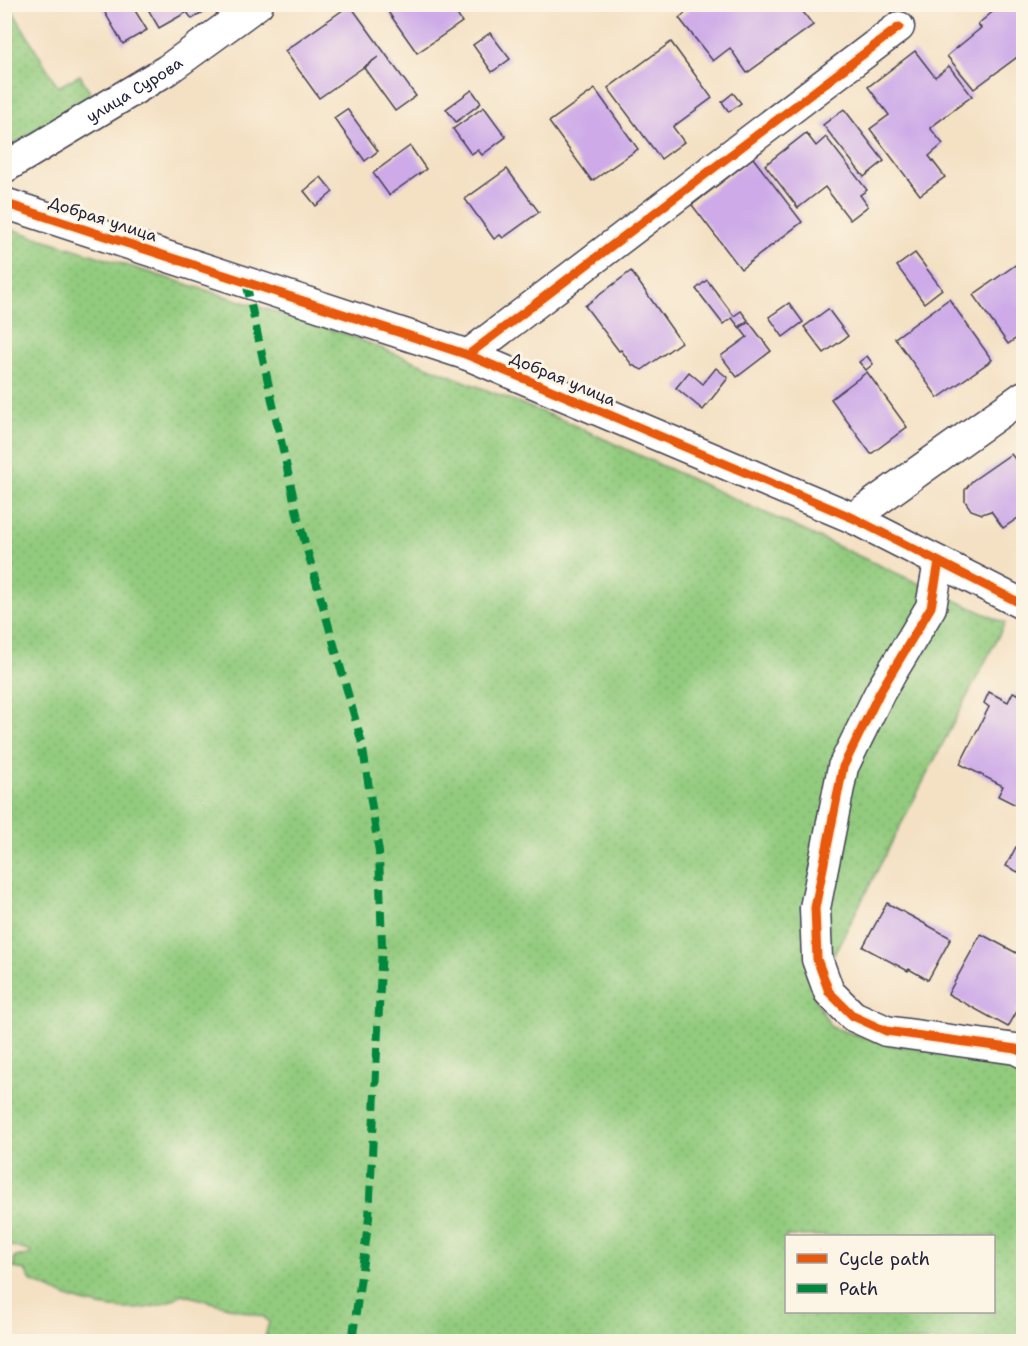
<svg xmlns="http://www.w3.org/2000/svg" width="1028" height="1346" font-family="'Shantell Sans',sans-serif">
<defs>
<pattern id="grass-dots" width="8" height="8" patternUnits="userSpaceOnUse" patternTransform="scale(1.5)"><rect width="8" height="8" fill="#92cb7e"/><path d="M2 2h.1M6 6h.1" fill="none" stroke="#7eae6e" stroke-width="1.8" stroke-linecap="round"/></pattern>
</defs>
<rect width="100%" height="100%" fill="#fcf5e5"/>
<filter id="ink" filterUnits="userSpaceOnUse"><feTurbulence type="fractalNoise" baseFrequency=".0167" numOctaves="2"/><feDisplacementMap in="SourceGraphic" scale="12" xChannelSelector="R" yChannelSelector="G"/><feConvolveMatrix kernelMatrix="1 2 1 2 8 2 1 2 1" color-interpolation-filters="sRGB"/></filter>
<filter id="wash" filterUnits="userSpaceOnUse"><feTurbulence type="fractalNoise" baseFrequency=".008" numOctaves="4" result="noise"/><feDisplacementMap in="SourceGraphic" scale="24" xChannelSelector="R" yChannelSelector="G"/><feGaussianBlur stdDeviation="1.35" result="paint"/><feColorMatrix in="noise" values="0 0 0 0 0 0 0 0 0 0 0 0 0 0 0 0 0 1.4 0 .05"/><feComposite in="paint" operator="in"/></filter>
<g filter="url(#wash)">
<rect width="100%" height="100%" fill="#f4e1c4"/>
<g fill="url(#grass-dots)" stroke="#5a765c" stroke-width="1.5" fill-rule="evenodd">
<polygon points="4,5 9,5 58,87 80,75 93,98 5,149"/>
<path d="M4 227 343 333 567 422 1005 623 813 995 831 1027 890 1045 1011 1059 1023 1071V1341H264L269 1322 264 1317 182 1294C149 1317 106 1310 70 1298 57 1293 46 1286 32 1282L25 1270 14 1268V1257L29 1255 32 1252 4 1244ZM786 1236H994V1312H786Z"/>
</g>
<g id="blocks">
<g fill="#ceabe8">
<polygon points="100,4 131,4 147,30 123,44"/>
<polygon points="145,4 217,4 192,19 187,12 159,28"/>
<polygon points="386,4 450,4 462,22 417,53 384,6"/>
<polygon points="696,4 797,4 813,25 747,73 730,48 713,61 679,18"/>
<polygon points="1002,4 1024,4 1024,52 974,89 947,56 981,28 978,24"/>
<polygon points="350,5 416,96 395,111 364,68 378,57 319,98 285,51"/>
<polygon points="490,33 510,59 492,72 473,45"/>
<polygon points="671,42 712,98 673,127 684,142 661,159 608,88"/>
<polygon points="915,51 935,77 949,66 972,96 930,128 943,144 929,156 945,177 920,195 870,129 889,115 868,87"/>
<polygon points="595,89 638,149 592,181 549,122"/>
<polygon points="472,90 481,103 456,122 446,109"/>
<polygon points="733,93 741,103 729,112 722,102"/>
<polygon points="484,107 506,137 482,155 478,150 471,154 453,129"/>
<polygon points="347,109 378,151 365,161 334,118"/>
<polygon points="844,109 884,161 864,177 823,125"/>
<polygon points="806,133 816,146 826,137 867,190 860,195 868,206 850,220 825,187 798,208 765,165"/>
<polygon points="410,146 426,169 389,195 373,173"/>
<polygon points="753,158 802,222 741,269 692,205"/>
<polygon points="507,169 539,212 503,238 500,235 494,239 465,199"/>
<polygon points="321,177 333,192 316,206 304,191"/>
<polygon points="915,253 942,289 924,303 897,266"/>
<polygon points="1024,259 1024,333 1008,344 973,295"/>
<polygon points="631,271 681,342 642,370 632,365 621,350 619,351 585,306"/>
<polygon points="707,280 734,316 741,311 748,320 739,327 732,318 723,324 696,289"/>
<polygon points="949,299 992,360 938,398 895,338"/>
<polygon points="789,303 803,322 783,337 769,317"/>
<polygon points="828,309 848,336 824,353 804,327"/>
<polygon points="749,322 771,351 737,377 721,356 747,337 740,328"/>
<polygon points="867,356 873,364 866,370 859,362"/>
<polygon points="716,368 728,378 703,410 676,388 689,372 703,384"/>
<polygon points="867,372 907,427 871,454 831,399"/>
<polygon points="1024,453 1024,514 1003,528 991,511 982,514 971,510 965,501 965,490 972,481 1011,454 1015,459"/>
<polygon points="989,692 1008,702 1013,692 1024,697 1024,717 1021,722 1024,724 1024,809 998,796 1003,786 960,764 989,707 984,703"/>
<polygon points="1016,847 1024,852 1024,875 1006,866"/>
<polygon points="887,903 951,938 928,980 909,969 908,971 863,947"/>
<polygon points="981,934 1024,957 1024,999 1008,1027 948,994"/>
</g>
</g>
</g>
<g filter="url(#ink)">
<use href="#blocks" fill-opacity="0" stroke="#423f50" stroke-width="1.5"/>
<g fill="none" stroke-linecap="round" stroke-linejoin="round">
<g stroke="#423f50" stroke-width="33">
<g id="street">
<path id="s1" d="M4 168 167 70 258 4"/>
<polyline points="4,203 468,355 853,518 1024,605"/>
<polyline points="468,355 899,27"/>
<polyline points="853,518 1024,396"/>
<polyline points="939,562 931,607 880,692 843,767 815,908 817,959 829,992 853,1016 886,1031 1016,1049 1024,1053"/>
</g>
</g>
<use href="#street" stroke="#fff" stroke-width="30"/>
<polyline stroke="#00873e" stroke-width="8" stroke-dasharray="15 8" stroke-linecap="butt" points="246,282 298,518 362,743 379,852 382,946 369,1218 352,1342"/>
<g stroke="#fcf5e5" stroke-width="13">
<g id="cycleway">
<polyline points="4,203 468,355 853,518 1024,605"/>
<polyline points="468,355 899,27"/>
<polyline points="939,562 931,607 880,692 843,767 815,908 817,959 829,992 853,1016 886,1031 1016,1049 1024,1053"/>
</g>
</g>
<use href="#cycleway" stroke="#e8590c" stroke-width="9"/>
</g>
</g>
<g text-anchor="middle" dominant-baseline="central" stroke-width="6" stroke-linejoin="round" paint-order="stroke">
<g font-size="16" fill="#22223b" stroke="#fcf5e5">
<text stroke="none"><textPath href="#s1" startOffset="152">улица Сурова</textPath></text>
<text transform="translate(103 219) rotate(18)">Добрая улица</text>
<text transform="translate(563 379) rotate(23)">Добрая улица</text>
</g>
</g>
<rect width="1028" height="1346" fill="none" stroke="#fcf5e5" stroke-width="24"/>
<rect x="785" y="1235" width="210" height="78" fill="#fcf5e5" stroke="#a5a1a1" stroke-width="1.5"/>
<rect x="797" y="1254" width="30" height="9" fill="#e8590c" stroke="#a5a1a1" stroke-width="1.5"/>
<text x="839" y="1265" font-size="18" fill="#22223b">Cycle path</text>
<rect x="797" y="1284" width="30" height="9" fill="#00873e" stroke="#a5a1a1" stroke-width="1.5"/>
<text x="839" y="1295" font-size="18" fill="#22223b">Path</text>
</svg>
